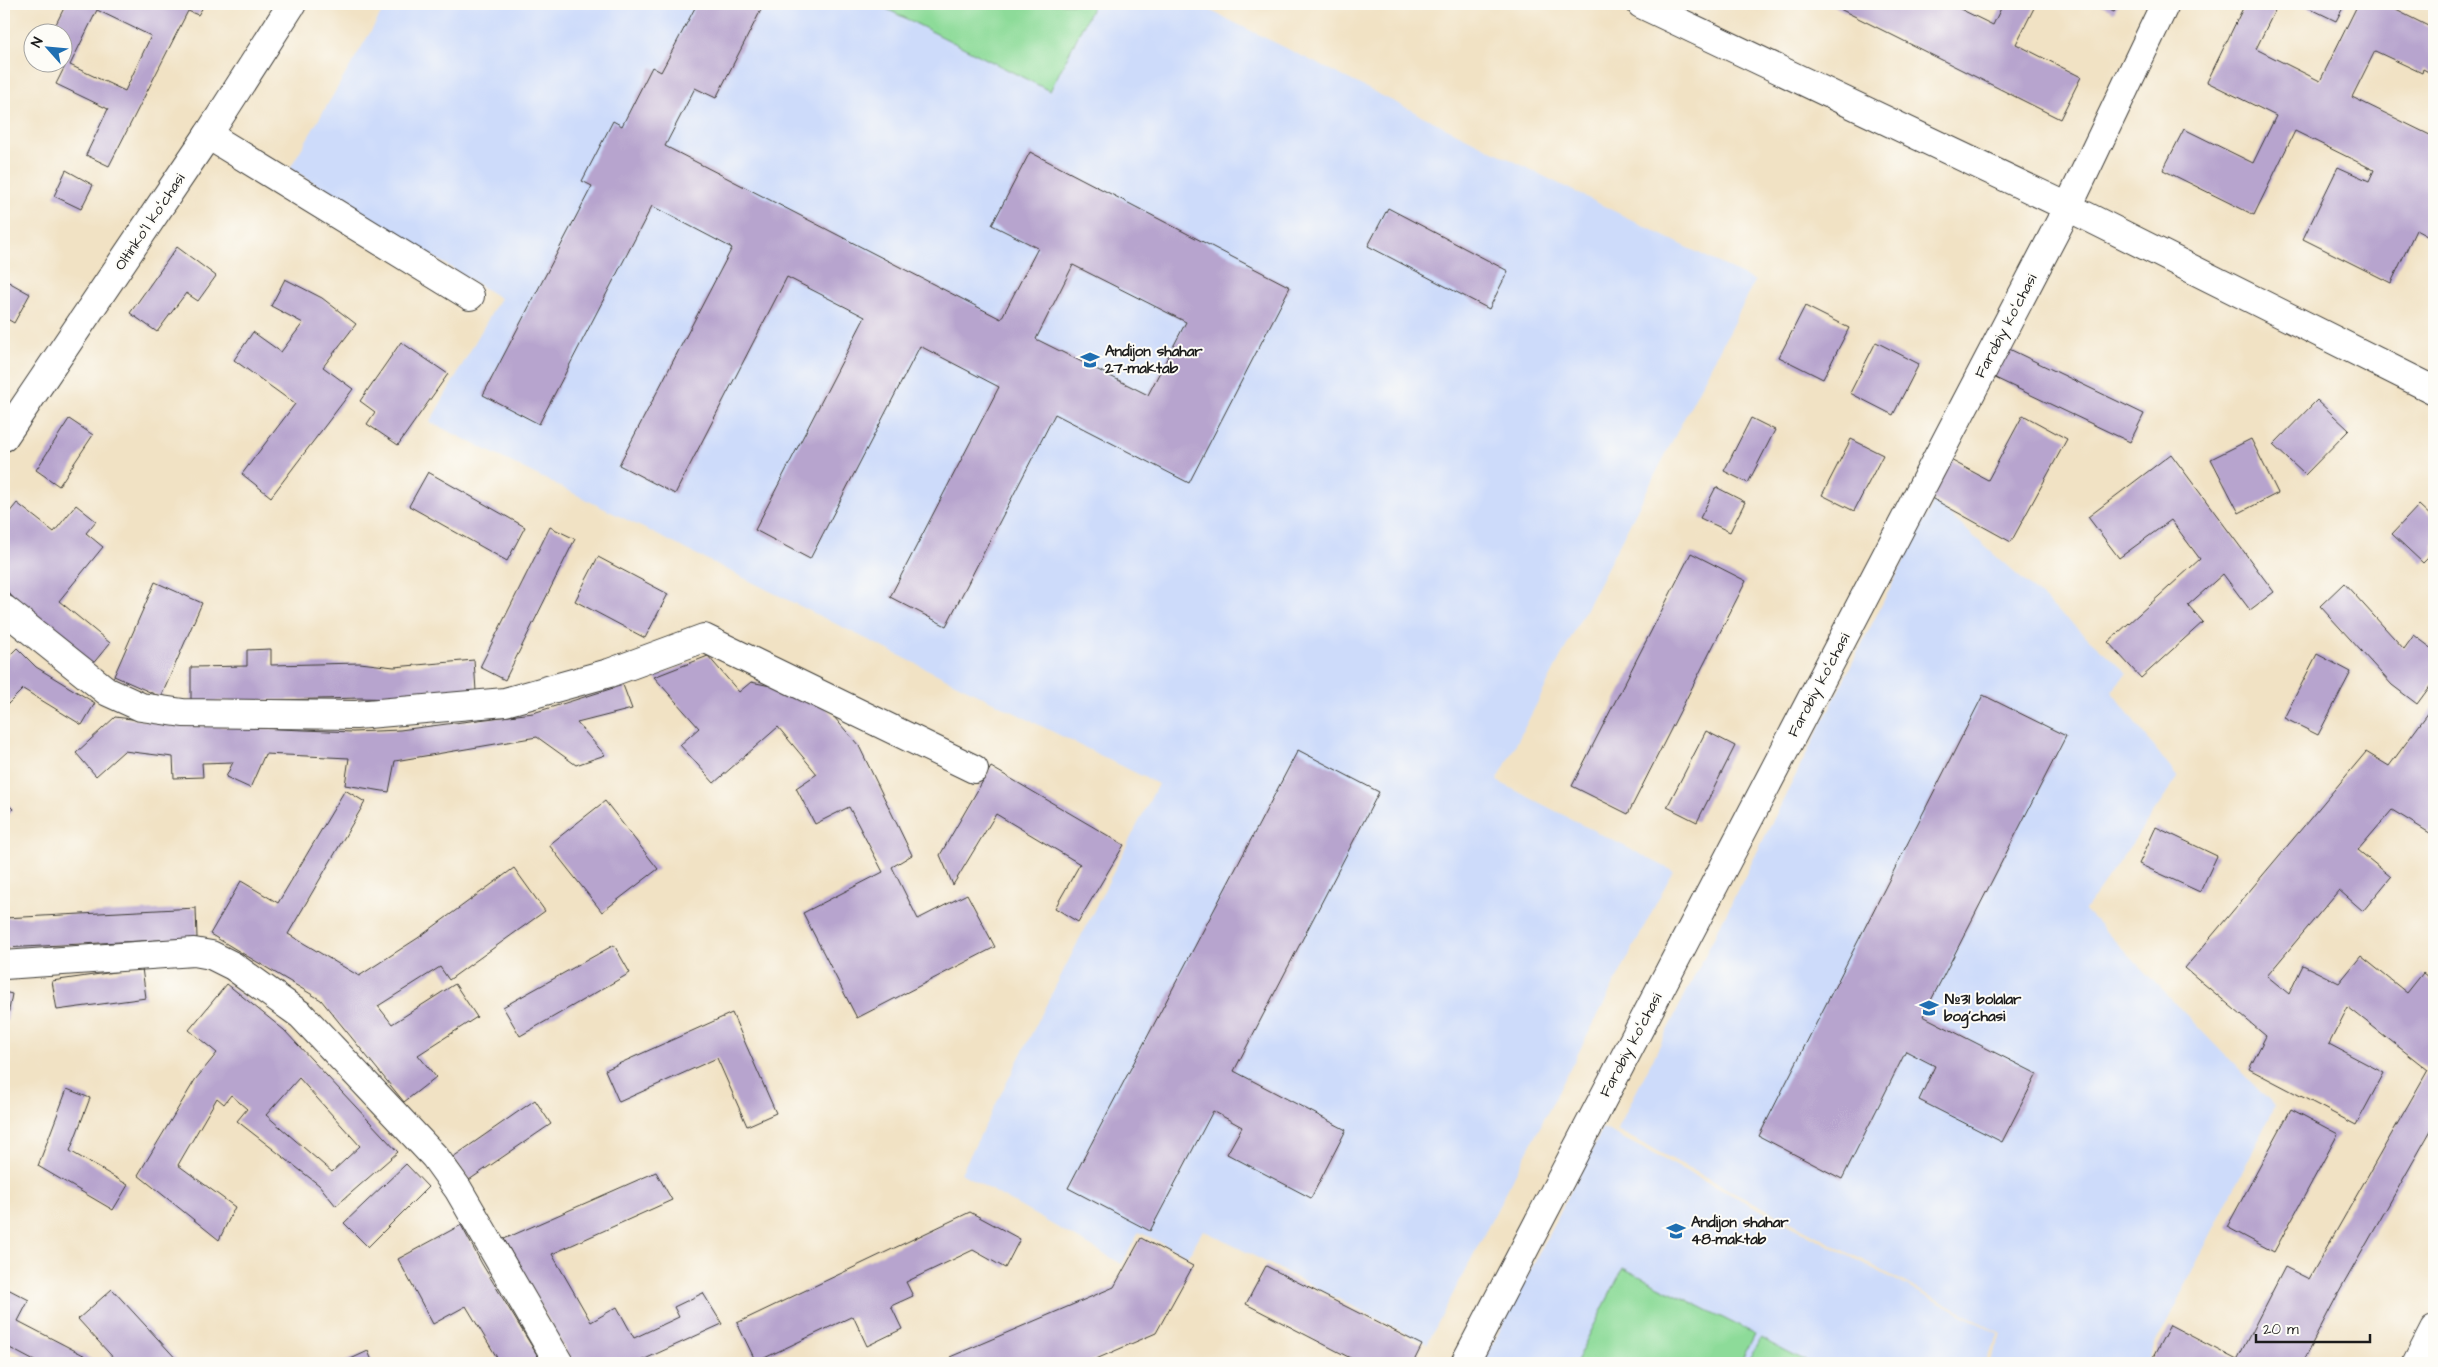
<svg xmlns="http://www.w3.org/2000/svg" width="2438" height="1367" font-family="'Architects Daughter',sans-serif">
<rect width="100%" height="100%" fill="#fdfcf7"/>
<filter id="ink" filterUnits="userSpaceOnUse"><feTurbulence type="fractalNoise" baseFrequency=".02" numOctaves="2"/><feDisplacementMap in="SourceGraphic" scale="10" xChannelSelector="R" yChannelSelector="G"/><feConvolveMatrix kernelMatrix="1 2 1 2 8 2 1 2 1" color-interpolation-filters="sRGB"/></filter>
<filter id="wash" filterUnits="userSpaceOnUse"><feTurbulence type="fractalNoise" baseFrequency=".0096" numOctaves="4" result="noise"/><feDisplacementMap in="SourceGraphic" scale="20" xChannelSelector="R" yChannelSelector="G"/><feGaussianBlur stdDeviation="1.12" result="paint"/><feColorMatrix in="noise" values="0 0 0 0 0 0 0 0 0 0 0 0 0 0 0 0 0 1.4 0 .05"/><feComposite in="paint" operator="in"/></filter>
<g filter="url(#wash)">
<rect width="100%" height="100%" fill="#f1e2c4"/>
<g fill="#cddbfa">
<polygon points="387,4 1197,4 1755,281 1497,781 1673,871 1427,1344 1203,1230 1188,1256 1139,1232 1122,1264 961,1173 1158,784 430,422 500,298 290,168"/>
<polygon points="1934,501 2127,673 2111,691 2178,778 2085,910 2275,1107 2146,1363 1988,1363 2002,1334 1617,1130"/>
<polygon points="1603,1128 1999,1334 1984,1363 1483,1363"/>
</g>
<g fill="#8ddb99" stroke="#547c5a">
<polygon points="877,4 1094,4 1050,91"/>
<polygon points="1623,1268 1755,1334 1740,1363 1575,1363"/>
<polygon points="1761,1338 1810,1363 1748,1363"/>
</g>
<g id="blocks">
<g fill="#b7a4ce" fill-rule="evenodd">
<path d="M66 4H205L198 15 188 11 109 166 86 155 108 109 56 84 65 66 57 62H62V32H52ZM97 10 151 36 125 91 70 65Z"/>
<path d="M697 4H764L716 98 695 88 665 146 1001 319 1038 248 992 225 1030 152 1290 287 1189 483 1055 414 946 626 890 597 999 387 920 346 810 559 755 530 865 317 787 277 675 494 619 465 732 248 652 206 539 424 483 395 592 186 582 181 613 121 622 126 652 67 661 72ZM1073 265 1186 322 1148 395 1036 339Z"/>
<polygon points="1830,4 1950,4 1993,25 2003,4 2036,4 2016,44 2081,77 2060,119"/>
<polygon points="2097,4 2118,4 2114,12"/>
<polygon points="2245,4 2278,4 2256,49 2320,81 2358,4 2384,4 2434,29 2434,75 2423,69 2422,73 2375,51 2352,97 2434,137 2434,240 2416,230 2391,283 2303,239 2338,167 2369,181 2374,170 2295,131 2254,215 2163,170 2184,129 2253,163 2276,116 2207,82"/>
<polygon points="2301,4 2345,4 2336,21"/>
<polygon points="66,170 93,185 81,209 54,196"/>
<polygon points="1388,208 1508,271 1489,309 1368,246"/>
<polygon points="177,247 216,276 198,301 186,293 157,332 130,313"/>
<polygon points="285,279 322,298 356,324 323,367 353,389 271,497 242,474 295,404 234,360 253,332 281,352 303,323 271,306"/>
<polygon points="5,280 30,294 14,323 4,317"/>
<polygon points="1805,306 1849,328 1823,379 1779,357"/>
<polygon points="401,342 448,374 398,445 367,424 375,412 360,401"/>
<polygon points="1876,342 1919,364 1893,415 1850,393"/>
<polygon points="2003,346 2144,414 2130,442 1989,375"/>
<polygon points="2317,400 2349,430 2305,475 2273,445"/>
<polygon points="2023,415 2067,439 2011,542 1924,494 1945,457 1988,480"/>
<polygon points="1751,418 1775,430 1748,483 1724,471"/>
<polygon points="69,419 93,435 59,486 36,470"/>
<polygon points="1851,439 1883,455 1854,511 1822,495"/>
<polygon points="2251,439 2278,493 2239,513 2211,459"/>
<polygon points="2171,454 2274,592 2250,610 2223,574 2188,605 2203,622 2141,678 2108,642 2200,559 2171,520 2119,558 2088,517"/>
<polygon points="428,472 525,527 507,561 409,506"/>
<polygon points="1716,487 1745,502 1730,532 1700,518"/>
<polygon points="17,503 54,532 76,505 96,521 86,533 103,547 59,601 110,643 91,666 23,610 4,587 4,519"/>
<polygon points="2419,505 2434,519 2434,552 2423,563 2392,534"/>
<polygon points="550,527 575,539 505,680 480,667"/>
<polygon points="1691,553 1746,581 1628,814 1572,786"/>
<polygon points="598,557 668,594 645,638 575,601"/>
<polygon points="155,582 202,603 161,697 114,676"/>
<polygon points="2344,583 2404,649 2414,635 2434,650 2434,681 2417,704 2392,685 2320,606"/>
<polygon points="17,648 36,667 95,703 82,725 23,689 4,708 4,661"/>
<polygon points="271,649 271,665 360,663 394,667 474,660 476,691 396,699 361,698 191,702 191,667 247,666 247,650"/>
<polygon points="2317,654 2351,672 2318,735 2284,718"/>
<polygon points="708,656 739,692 751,682 815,695 859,746 912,855 892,867 918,919 967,894 995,947 857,1018 803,913 883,872 849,807 815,824 796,788 817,774 778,727 714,783 680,745 699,728 654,677"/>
<polygon points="623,685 632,709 577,723 605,755 576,765 537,737 395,761 389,792 345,785 349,758 265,754 250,788 226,777 233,762 202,763 203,777 174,778 173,757 124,751 96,776 76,753 115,717 181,725 353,732 400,730 533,713"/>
<polygon points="1983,695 2066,736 1923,1016 2037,1074 2002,1142 1919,1100 1935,1066 1906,1051 1842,1179 1759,1136"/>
<polygon points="2432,708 2434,709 2433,835 2392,810 2358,850 2391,877 2363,911 2339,890 2267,976 2289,994 2303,965 2339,983 2361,956 2407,993 2423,973 2434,982 2434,1125 2338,1294 2302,1363 2150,1363 2170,1325 2237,1360 2285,1267 2309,1279 2428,1070 2348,1007 2329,1044 2384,1073 2356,1125 2249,1069 2266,1036 2185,968 2366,752 2389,766"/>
<polygon points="1706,731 1735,746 1697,822 1667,807"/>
<polygon points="1298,750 1379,792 1234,1071 1346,1130 1311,1198 1227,1154 1242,1127 1213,1111 1150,1231 1068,1188"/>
<polygon points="991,767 1124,845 1078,922 1055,908 1080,864 996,814 953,885 940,855"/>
<polygon points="345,790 365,802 288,934 359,976 418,938 514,868 545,911 449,980 440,967 378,1006 392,1024 455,984 477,1017 418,1055 436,1077 404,1102 321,1000 210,934 241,881 278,903"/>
<polygon points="4,800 13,809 4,819"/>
<polygon points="605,801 658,869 602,912 549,845"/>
<polygon points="2156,827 2217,856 2200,892 2139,864"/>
<polygon points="196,908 197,938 4,948 4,918"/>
<polygon points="614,945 630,973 520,1036 503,1007"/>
<polygon points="142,968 146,998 57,1010 52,981"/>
<path d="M227 984 284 1030 398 1152 336 1206 319 1185 237 1121 247 1109 231 1095 224 1104 217 1098 178 1165 235 1207 219 1240 138 1175 195 1080 217 1053 189 1030ZM299 1078 360 1146 332 1172 266 1115Z"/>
<polygon points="4,992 12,994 7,1021 4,1020"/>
<polygon points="732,1013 776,1113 747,1126 717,1058 619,1102 605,1070"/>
<polygon points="67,1089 90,1098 70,1151 128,1185 113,1210 38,1166"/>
<polygon points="535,1100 551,1124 469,1180 453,1157"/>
<polygon points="2291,1109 2338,1134 2274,1252 2227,1227"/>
<polygon points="406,1164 428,1187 368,1247 344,1223"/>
<polygon points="656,1172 672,1200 552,1254 591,1322 617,1307 634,1338 679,1317 674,1307 703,1293 722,1324 636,1363 573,1363 504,1239"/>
<polygon points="970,1212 1020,1239 1005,1268 973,1250 906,1282 913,1296 891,1306 902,1329 867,1346 853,1316 756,1362 737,1323"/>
<polygon points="461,1225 482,1264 542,1363 494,1363 499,1361 466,1306 433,1324 398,1259"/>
<polygon points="1141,1238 1193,1266 1156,1333 1087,1363 953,1363 950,1357 1114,1287"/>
<polygon points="1266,1266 1422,1345 1413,1363 1360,1363 1246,1304"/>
<polygon points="4,1287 29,1300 18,1321 95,1361 94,1363 38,1363 4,1345"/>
<polygon points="112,1289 180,1363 118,1363 78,1319"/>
<polygon points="368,1351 373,1363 342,1363"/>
</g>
</g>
</g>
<g filter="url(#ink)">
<use href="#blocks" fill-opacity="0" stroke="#3c3a35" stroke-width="1"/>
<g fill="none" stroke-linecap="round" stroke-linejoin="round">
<g stroke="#3c3a35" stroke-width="30">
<g id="minor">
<polyline points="1641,4 2068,207 2434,390"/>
<polyline points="208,135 470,296"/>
<polyline points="4,609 108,692 141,707 183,713 356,715 505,702 609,673 704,638 974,769"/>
<polyline points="4,965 194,952 211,955 233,966 301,1015 435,1157 458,1189 559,1363"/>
<polyline points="1465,1363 2068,207 2165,4"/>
</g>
</g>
<g stroke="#3c3a35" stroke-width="30">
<g id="major">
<polyline points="4,437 208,135 292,4"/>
<polyline points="2417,1363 2434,1330"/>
</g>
</g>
<use href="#minor" stroke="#fff" stroke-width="28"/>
<use href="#major" stroke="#fff" stroke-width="28"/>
</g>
</g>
<defs>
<g id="school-bare" transform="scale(1.5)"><path d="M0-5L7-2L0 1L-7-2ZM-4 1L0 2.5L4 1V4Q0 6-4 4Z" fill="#1f6fb2" stroke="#fdfcf7" stroke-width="2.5" paint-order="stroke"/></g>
</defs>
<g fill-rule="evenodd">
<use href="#school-bare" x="1090" y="360"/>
<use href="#school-bare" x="1929" y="1008"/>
<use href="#school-bare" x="1676" y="1231"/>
</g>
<g text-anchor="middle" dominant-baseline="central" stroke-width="4" stroke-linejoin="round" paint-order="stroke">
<g font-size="15" fill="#1c1c1c" stroke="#fdfcf7">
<text transform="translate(150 222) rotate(-56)">Oltinkoʻl koʻchasi</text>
<text transform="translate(2006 326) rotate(-62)">Farobiy koʻchasi</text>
<text transform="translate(1819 685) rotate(-62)">Farobiy koʻchasi</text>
<text transform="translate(1631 1045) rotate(-62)">Farobiy koʻchasi</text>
</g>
<g font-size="15" font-weight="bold" fill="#1c1c1c" stroke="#fdfcf7" text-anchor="start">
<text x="1105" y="351">Andijon shahar<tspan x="1105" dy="17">27-maktab</tspan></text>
<text x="1944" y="999">№31 bolalar<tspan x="1944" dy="17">bog'chasi</tspan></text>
<text x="1691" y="1222">Andijon shahar<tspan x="1691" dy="17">48-maktab</tspan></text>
</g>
</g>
<rect width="2438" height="1367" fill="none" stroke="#fdfcf7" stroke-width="20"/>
<g transform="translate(48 48) rotate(297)"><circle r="24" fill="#fdfcf7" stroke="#a3a29f"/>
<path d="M0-4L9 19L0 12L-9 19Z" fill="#1f6fb2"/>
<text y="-8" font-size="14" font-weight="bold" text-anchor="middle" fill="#1c1c1c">N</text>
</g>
<path d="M2256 1334v8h114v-8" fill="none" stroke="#1c1c1c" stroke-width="2.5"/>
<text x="2263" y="1334" font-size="15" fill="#1c1c1c" stroke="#fdfcf7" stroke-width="4" paint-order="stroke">20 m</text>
</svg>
